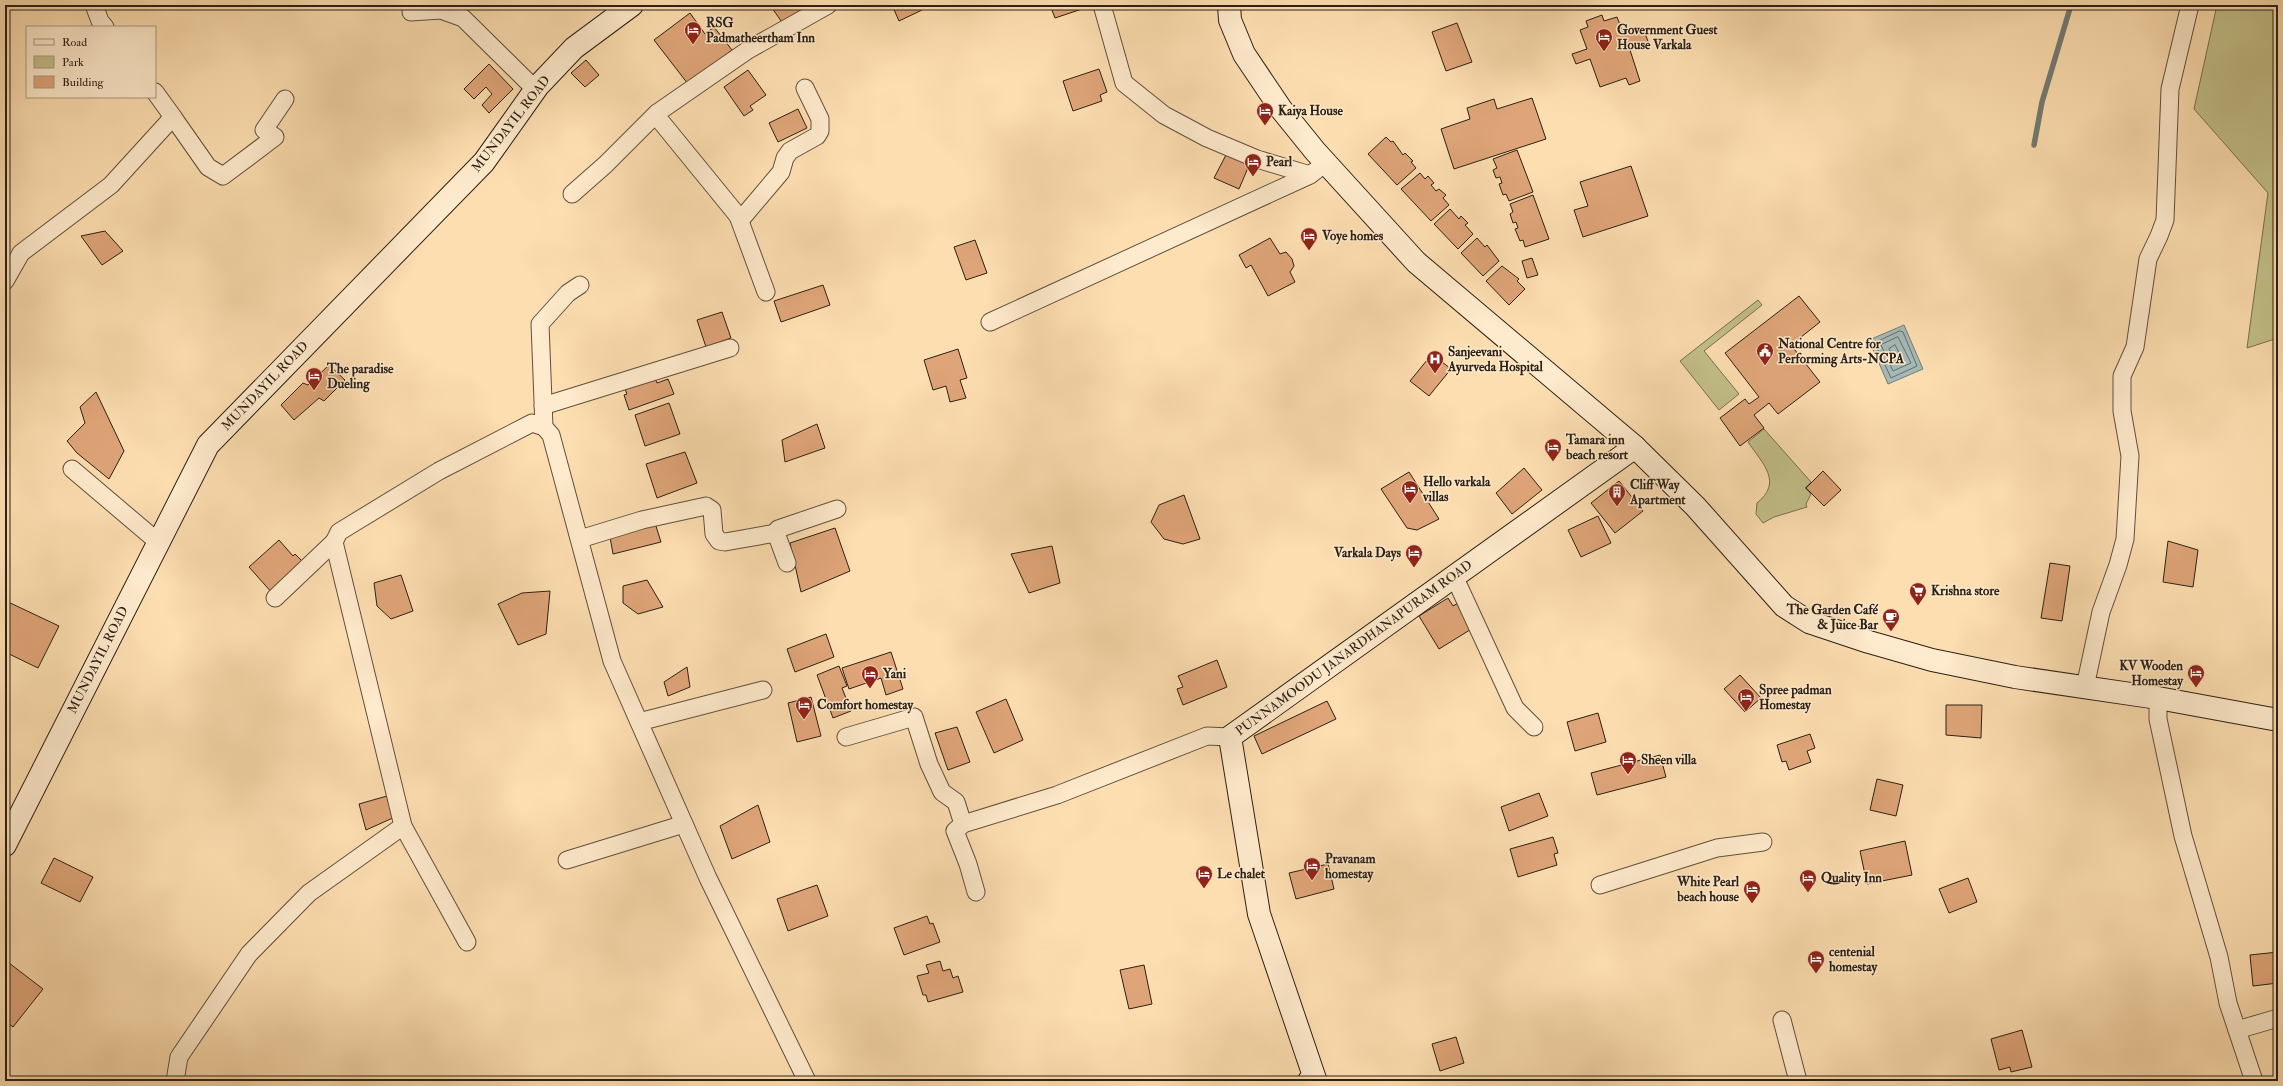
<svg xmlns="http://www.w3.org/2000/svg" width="2283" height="1086" font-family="'IM FELL Double Pica',serif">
<rect width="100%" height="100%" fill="#fddeb0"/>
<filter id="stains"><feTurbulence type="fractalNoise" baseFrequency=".005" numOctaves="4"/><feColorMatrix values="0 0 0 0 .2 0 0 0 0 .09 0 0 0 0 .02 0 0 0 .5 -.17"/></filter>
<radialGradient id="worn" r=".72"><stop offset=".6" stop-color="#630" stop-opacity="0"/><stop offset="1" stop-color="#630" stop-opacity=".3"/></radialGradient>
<g fill="#c3c089" stroke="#78704f">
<polygon points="2217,5 2278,5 2278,338 2247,348 2268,193 2194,109"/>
<polygon points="1758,300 1762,305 1704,351 1739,394 1719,410 1680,361"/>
<path d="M1764 429 1811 482 1805 488 1811 494 1806 504 1807 507 1774 517 1763 523 1756 514 1757 503C1783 482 1763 464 1748 442Z"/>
</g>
<polygon fill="#a4b9b7" stroke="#747c76" points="1904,325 1923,369 1888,384 1869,340"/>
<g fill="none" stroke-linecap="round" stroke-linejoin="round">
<g stroke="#686c66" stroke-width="1">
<polygon points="1900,331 1903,332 1917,366 1891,378 1875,343"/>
<polygon points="1898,337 1911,363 1893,371 1881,345"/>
<polygon points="1895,345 1903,360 1897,364 1889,349"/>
</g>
<polyline stroke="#747c76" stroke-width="5.5" points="2034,145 2042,102 2071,5"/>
</g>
<g fill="#dfa578" stroke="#2c2015">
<polygon points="777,5 807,5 809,8 784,25 772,8"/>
<polygon points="892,5 919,5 922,10 899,21"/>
<polygon points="1050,5 1081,5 1082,9 1055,18"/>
<polygon points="690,13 705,34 714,27 732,50 688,84 654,40"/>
<polygon points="1602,15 1604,21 1617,17 1624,35 1643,28 1649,44 1630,50 1640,81 1629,85 1626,78 1600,87 1590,59 1576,64 1572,54 1587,49 1580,30 1588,27 1586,21"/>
<polygon points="1457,23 1472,62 1446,71 1432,32"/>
<polygon points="586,60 599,75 585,87 571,73"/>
<polygon points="489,64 513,89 489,113 482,105 492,94 486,87 474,99 464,89"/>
<polygon points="1099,69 1107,92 1100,95 1102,101 1073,111 1063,81"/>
<polygon points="748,70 766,95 750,106 753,110 744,116 724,87"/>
<polygon points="1532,98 1546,139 1454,169 1441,129 1470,119 1467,108 1494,99 1497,109"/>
<polygon points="798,109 807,128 778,142 769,123"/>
<polygon points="1386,137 1391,142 1393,141 1403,155 1405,153 1413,161 1411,162 1416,168 1397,185 1368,154"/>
<polygon points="1517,150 1533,192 1509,201 1506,194 1503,195 1499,184 1502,183 1500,177 1496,178 1493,170 1497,168 1493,159"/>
<polygon points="1227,153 1250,163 1239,189 1214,178"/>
<polygon points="1631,166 1648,216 1583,237 1574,210 1588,206 1580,182"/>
<polygon points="1420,173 1425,179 1428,176 1434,183 1431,185 1436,191 1439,189 1446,195 1443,198 1449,205 1431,221 1401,189"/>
<polygon points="1533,195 1549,239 1525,247 1523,240 1520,241 1515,229 1518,228 1516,222 1513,223 1510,214 1513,212 1510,204"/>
<polygon points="1450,209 1459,219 1461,216 1468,223 1465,225 1473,234 1458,249 1434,224"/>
<polygon points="105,231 123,251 102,265 81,236"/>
<polygon points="1270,238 1280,254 1286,252 1292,259 1294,266 1290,272 1295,282 1268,296 1251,265 1246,268 1239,255"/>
<polygon points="1477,238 1485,247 1487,245 1499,261 1483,276 1461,253"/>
<polygon points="975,240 987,273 966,280 954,247"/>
<polygon points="1532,258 1538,275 1527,278 1522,261"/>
<polygon points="1502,266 1519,279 1517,281 1525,289 1509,305 1486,281"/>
<polygon points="823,285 830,305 781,322 774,301"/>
<polygon points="1799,296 1820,322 1791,345 1820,382 1778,414 1769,403 1754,415 1764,428 1740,446 1720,418 1745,399 1749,404 1759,397 1725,353"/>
<polygon points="722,312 731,338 706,347 697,320"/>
<polygon points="958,349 967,378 960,380 966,398 950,402 946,386 933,390 924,360"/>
<polygon points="1432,354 1451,369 1429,396 1410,381"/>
<polygon points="329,365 345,380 324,401 319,398 294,420 281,405 303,383 308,385"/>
<polygon points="655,378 657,383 668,379 674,394 629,410 624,395 627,394 625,389"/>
<polygon points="96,392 124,451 109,479 77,453 67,441 85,423 80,407"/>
<polygon points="669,403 680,434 645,446 635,415"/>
<polygon points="817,424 825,448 785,462 782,440"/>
<polygon points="685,452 697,483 657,498 646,464"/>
<polygon points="1524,468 1542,490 1512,514 1496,493"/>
<polygon points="1823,471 1841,490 1824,506 1806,488"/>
<polygon points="1409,472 1439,519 1417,530 1407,528 1381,489"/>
<polygon points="1619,481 1643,511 1615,533 1591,503"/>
<polygon points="1184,495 1200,539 1183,544 1164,539 1151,522 1159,505"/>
<polygon points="1598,516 1611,543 1581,557 1568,530"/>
<polygon points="655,523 661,542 613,554 610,537"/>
<polygon points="835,528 850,571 801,592 790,543"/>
<polygon points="279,540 293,556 295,554 306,565 273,594 249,567"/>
<polygon points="2168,541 2198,550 2193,587 2163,582"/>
<polygon points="1052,546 1060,583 1029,593 1011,554"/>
<polygon points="2050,563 2070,566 2062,621 2041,618"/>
<polygon points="401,575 413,611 391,619 377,606 374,583"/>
<polygon points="647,580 663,607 638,614 623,603 623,586"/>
<polygon points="550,591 546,634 518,645 498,604 522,593"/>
<polygon points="1448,598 1453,606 1458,603 1473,628 1439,649 1419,616"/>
<polygon points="6,601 59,626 38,668 5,652"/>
<polygon points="826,634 834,657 795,672 787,649"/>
<polygon points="891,652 903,689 886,695 881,678 849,689 842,668"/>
<polygon points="1217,660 1227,687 1183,705 1177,689 1183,687 1178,676"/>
<polygon points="839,666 847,686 842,688 851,711 833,718 817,675"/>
<polygon points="687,667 690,687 668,696 664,682"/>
<polygon points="1740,675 1761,698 1745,712 1724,689"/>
<polygon points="811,697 821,736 797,742 788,703"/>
<polygon points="1006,699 1023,740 994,753 976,712"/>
<polygon points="1327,701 1336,719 1262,754 1254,736"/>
<polygon points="1946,705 1982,705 1981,738 1946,735"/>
<polygon points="1598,713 1606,742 1575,751 1567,722"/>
<polygon points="957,727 970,762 948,770 935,733"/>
<polygon points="1810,734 1815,748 1807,751 1811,762 1789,770 1786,761 1782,762 1777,745"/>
<polygon points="1660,755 1666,777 1597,795 1591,773"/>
<polygon points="1877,779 1903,785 1896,816 1870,810"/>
<polygon points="1539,793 1548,816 1509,831 1501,807"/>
<polygon points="387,796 395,817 366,830 359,804"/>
<polygon points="758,805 770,842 732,859 720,826"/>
<polygon points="1553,837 1558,853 1554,854 1557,865 1518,877 1510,849"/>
<polygon points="1905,841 1912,875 1867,884 1860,851"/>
<polygon points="54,858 93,877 80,902 41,883"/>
<polygon points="1328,864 1334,889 1296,899 1289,873"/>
<polygon points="1968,878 1977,902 1949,913 1939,889"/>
<polygon points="817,885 828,916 788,931 777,899"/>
<polygon points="927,916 930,924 933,923 940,942 904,955 894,928"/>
<polygon points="2278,952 2278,983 2253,986 2250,955"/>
<polygon points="940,961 943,971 950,969 953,978 958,976 963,992 928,1002 926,995 923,995 917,976 929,973 926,965"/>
<polygon points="9,963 43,989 13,1027 5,1021 5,968"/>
<polygon points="1144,965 1152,1004 1129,1009 1120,970"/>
<polygon points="2022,1030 2032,1067 2011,1072 2010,1067 1999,1070 1991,1039"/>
<polygon points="1456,1037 1464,1063 1440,1071 1432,1044"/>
</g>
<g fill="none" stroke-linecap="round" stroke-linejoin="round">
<g stroke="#60503c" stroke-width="19">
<g id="street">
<polyline points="94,5 100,21 105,27"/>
<polyline points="1102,5 1124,83 1164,115 1207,138 1257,159 1310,175"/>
<polyline points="411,12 441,10 463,18 535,89"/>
<polyline points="805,88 820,119 820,131 817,136 790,151 785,158 781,172 743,217 738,216 658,118 657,113 748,50 828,5"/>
<polyline points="173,117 208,167 223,176 275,137 264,130 285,99"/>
<polyline points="572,194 605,165 657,113"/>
<polyline points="738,216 766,292"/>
<polyline points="5,281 21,253 111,185 173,117 155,92"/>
<polyline points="580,285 568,293 540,324 544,427 551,435 612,661 708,878 807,1081"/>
<polyline points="990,322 1310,175 1327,162"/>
<polyline points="543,406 730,348"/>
<polyline points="72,469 158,542"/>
<polyline points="775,533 778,529 837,509"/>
<polyline points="580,539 642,520 706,506 712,510 714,534 719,541 725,542 776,533 787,563"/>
<polyline points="1454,576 1515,708 1534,727"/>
<polyline points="275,598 334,542"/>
<polyline points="2085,687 2101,612 2118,565 2125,539 2130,456 2122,411 2122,376 2135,347 2148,259 2159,236 2165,220 2170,89 2190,5"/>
<polyline points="2158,698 2158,719 2183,836 2219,957 2228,1003 2254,1081"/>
<polyline points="639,722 763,690"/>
<polyline points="846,737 914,717 929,764 942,792 956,802 963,824"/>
<polyline points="403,826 467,942"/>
<polyline points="567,860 684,824"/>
<polyline points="1600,885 1717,848 1763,842"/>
<polyline points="976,892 968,864 955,831 963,824 1057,795 1207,736 1230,737"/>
<polyline points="1782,1020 1798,1081"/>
<polyline points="2237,1030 2278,1018"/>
<polyline points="175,1081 179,1057 249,954 309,893 403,826 334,542 339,532 439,471 532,423 544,427"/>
</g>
</g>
<g stroke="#2c2015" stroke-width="24">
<g id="secondary">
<polyline points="1229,5 1230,20 1244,54 1281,109 1315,151 1416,262 1635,447 1695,506 1784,606 1809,622 1869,642 1932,660 2015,677 2158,698 2278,720"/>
<polyline points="5,845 208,445 484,162 538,86 574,48 632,5"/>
<polyline points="1309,1081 1315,1079 1259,914 1230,737 1635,447"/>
</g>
</g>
<use href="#street" stroke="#feeacc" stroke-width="17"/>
<use href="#secondary" stroke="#feeacc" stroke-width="22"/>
</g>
<defs>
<g id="hotel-pin" transform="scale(0.9)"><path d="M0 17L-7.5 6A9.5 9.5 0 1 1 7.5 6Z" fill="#8f2418" stroke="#feeacc"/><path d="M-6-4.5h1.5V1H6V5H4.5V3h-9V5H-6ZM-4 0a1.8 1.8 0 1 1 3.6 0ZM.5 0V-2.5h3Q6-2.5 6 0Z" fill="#fff"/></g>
<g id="civic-pin" transform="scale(0.9)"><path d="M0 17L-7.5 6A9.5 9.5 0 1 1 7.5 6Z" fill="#8f2418" stroke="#feeacc"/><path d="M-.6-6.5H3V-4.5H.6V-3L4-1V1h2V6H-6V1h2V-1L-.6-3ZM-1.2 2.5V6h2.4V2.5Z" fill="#fff"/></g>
<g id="hospital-pin" transform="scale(0.9)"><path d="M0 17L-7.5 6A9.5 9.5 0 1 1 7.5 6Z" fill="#8f2418" stroke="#feeacc"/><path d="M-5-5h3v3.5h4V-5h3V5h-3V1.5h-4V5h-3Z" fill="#fff"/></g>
<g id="building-pin" transform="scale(0.9)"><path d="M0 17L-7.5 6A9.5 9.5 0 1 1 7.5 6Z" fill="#8f2418" stroke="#feeacc"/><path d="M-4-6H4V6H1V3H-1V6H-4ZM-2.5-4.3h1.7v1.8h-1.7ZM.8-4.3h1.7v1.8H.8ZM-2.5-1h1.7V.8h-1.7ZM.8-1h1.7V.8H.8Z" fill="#fff"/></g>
<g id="supermarket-pin" transform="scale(0.9)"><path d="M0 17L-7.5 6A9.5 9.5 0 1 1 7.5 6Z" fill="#8f2418" stroke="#feeacc"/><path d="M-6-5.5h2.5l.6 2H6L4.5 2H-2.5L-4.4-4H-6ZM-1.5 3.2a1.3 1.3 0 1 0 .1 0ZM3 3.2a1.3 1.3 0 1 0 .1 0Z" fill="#fff"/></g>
<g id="cafe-pin" transform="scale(0.9)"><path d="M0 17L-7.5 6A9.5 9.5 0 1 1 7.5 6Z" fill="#8f2418" stroke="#feeacc"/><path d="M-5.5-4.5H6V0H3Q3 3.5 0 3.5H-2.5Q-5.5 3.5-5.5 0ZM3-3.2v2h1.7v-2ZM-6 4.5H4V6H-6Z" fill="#fff"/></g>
</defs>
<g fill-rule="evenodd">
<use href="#hotel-pin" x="693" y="30"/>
<use href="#hotel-pin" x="1604" y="37"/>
<use href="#hotel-pin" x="1265" y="111"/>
<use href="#hotel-pin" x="1253" y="162"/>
<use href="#hotel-pin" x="1309" y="236"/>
<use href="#civic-pin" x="1765" y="351"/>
<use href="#hospital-pin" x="1435" y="359"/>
<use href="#hotel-pin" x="314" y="376"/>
<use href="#hotel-pin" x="1553" y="447"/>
<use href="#hotel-pin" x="1410" y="489"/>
<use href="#building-pin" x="1617" y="492"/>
<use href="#hotel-pin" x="1414" y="553"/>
<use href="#supermarket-pin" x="1918" y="591"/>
<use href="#cafe-pin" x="1891" y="617"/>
<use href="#hotel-pin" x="2196" y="673"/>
<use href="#hotel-pin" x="870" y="674"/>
<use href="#hotel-pin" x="1746" y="697"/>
<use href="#hotel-pin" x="804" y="705"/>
<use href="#hotel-pin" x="1628" y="760"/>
<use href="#hotel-pin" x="1312" y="866"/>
<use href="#hotel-pin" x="1204" y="874"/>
<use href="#hotel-pin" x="1808" y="878"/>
<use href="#hotel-pin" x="1752" y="889"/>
<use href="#hotel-pin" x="1816" y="959"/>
</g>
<g text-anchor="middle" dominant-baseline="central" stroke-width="3" stroke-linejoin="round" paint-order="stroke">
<g font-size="13" font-weight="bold" fill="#2c2015" stroke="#feeacc" text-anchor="start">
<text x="706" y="23">RSG<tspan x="706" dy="15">Padmatheertham Inn</tspan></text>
<text x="1617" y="30">Government Guest<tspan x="1617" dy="15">House Varkala</tspan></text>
<text x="1278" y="111">Kaiya House</text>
<text x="1266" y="162">Pearl</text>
<text x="1322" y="236">Voye homes</text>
<text x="1778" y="344">National Centre for<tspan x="1778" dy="15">Performing Arts-NCPA</tspan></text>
<text x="1448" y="352">Sanjeevani<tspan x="1448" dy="15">Ayurveda Hospital</tspan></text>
<text x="327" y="369">The paradise<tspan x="327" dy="15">Dueling</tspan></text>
<text x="1566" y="440">Tamara inn<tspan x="1566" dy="15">beach resort</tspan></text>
<text x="1423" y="482">Hello varkala<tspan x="1423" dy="15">villas</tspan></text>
<text x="1630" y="485">Cliff Way<tspan x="1630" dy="15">Apartment</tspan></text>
<text x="1401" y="553" text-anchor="end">Varkala Days</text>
<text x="1931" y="591">Krishna store</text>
<text x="1878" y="610" text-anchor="end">The Garden Café<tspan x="1878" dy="15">&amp; Juice Bar</tspan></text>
<text x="2183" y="666" text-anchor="end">KV Wooden<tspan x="2183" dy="15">Homestay</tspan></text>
<text x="883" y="674">Yani</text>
<text x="1759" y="690">Spree padman<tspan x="1759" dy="15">Homestay</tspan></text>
<text x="817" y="705">Comfort homestay</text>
<text x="1641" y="760">Sheen villa</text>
<text x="1325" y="859">Pravanam<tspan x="1325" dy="15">homestay</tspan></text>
<text x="1217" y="874">Le chalet</text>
<text x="1821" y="878">Quality Inn</text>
<text x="1739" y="882" text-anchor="end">White Pearl<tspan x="1739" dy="15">beach house</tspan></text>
<text x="1829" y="952">centenial<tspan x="1829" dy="15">homestay</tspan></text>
</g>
<g font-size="13" fill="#2c2015" stroke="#feeacc">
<text transform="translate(511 124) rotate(-52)">MUNDAYIL ROAD</text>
<text transform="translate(265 386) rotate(-46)">MUNDAYIL ROAD</text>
<text transform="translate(1354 648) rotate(-36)">PUNNAMOODU JANARDHANAPURAM ROAD</text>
<text transform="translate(98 660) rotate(-63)">MUNDAYIL ROAD</text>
</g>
</g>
<rect width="2283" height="1086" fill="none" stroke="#fddeb0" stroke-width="20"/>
<rect x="6" y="6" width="2271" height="1074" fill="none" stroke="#2c2015" stroke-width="2"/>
<rect x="10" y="10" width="2263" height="1066" fill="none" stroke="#2c2015"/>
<rect x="26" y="26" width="130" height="72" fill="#feeacc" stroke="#aa9983"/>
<rect x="34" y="39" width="20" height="6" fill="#feeacc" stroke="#aa9983"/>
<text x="62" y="46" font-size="12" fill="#2c2015">Road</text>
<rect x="34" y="56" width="20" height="12" fill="#c3c089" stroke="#aa9983"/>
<text x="62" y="66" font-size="12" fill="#2c2015">Park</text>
<rect x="34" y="76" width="20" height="12" fill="#dfa578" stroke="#aa9983"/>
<text x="62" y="86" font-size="12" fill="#2c2015">Building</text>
<rect width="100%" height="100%" filter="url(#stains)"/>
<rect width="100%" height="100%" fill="url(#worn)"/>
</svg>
